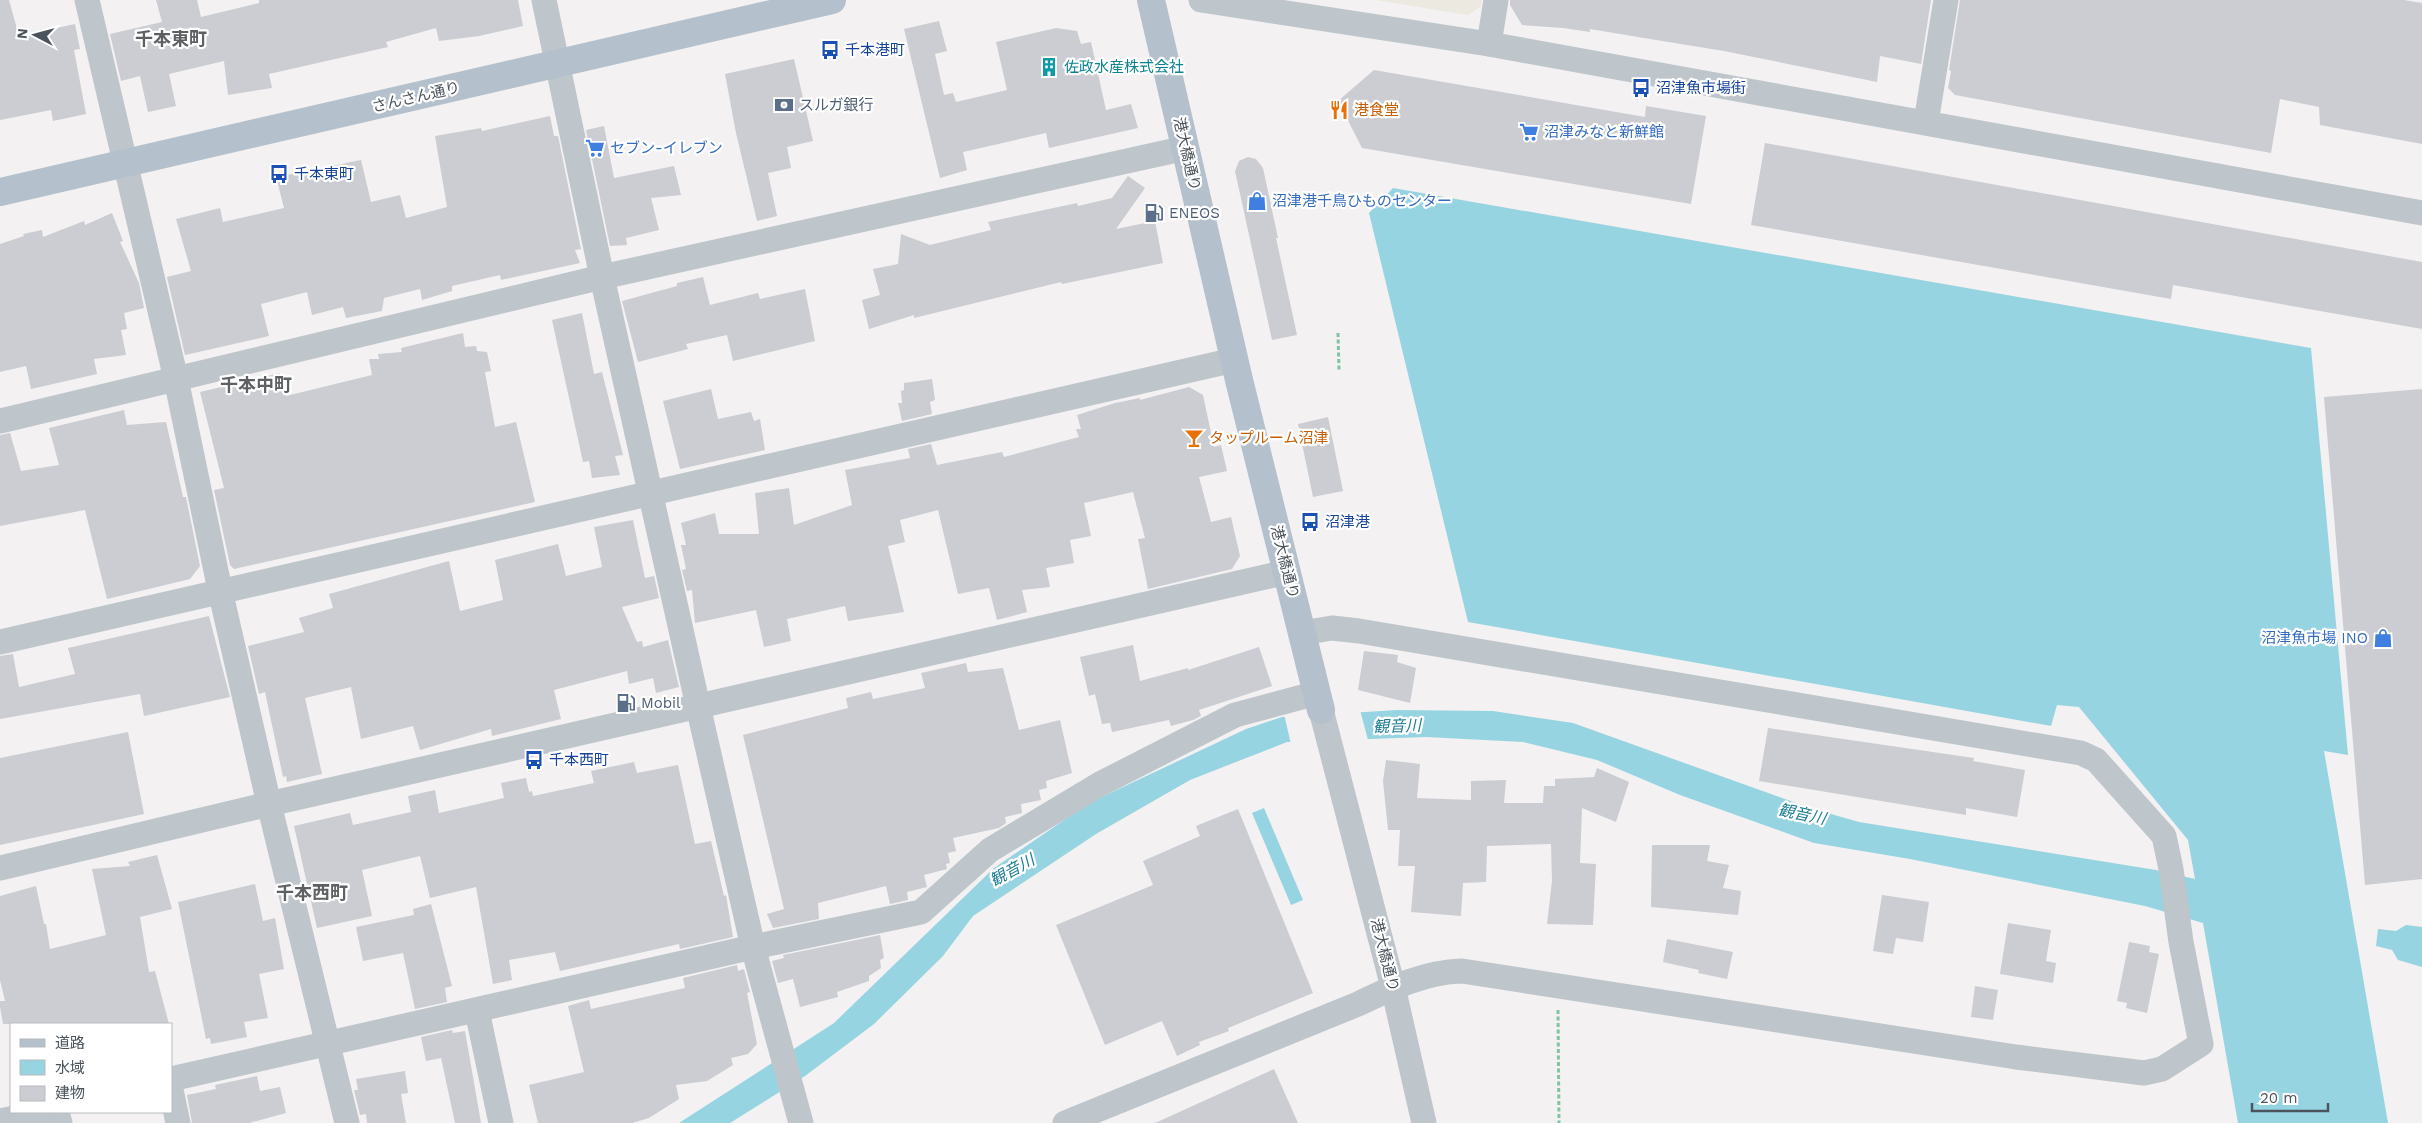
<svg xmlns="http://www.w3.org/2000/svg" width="2422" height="1123" font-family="'Work Sans','Noto Sans JP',sans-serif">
<rect width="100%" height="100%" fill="#f3f1f1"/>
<polygon fill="#ece9e1" points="1376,0 1482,0 1481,6 1468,15"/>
<g fill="#97d4e2">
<polygon points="1393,188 2311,348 2348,755 2324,751 2388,1123 2238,1123 2203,923 2145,906 1910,859 1814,843 1680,795 1597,760 1523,742 1426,737 1287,742 1190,780 1096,834 973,916 943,956 874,1024 805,1076 730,1123 679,1123 834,1023 994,868 1089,803 1246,729 1282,717 1398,710 1493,711 1573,723 1810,808 1859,822 2156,870 2195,879 2188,840 2079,707 2057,705 2051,726 1468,622 1369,213"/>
<polygon points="1264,808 1303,900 1291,905 1252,813"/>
<polygon points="2406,925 2422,927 2422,967 2398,960 2392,950 2376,946 2378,929 2396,931"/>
</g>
<polygon fill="#f3f1f1" points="1360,710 1368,740 1291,744 1284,714"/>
<g fill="#cbcdd2">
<polygon points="0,0 9,0 19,36 75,24 80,49 74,50 86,114 53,121 51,110 0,120"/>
<polygon points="156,0 197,0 201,17 259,3 259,0 518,0 523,26 479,36 439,41 436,28 386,42 388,47 269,74 272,88 228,95 224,61 169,74 176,106 148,112 140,76 121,81 110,34 162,22"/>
<polygon points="1510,0 1931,0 1921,64 1880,56 1877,82 1724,51 1650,39 1590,29 1590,32 1563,28 1522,25 1510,5"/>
<polygon points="1960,0 2404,0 2422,3 2422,144 2320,125 2319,107 2280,99 2271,153 1955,95 1948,88 1951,71 1949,70"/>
<polygon points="939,21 947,51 935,54 944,95 953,93 956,102 1007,90 996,42 1056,28 1077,31 1081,44 1091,42 1106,110 1131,104 1138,128 1049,148 1046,133 963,152 967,170 940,178 904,29"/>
<polygon points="794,59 813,141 787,147 791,168 768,173 777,216 757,221 736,133 725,74"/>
<polygon points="1374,70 1645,117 1646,106 1706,116 1691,204 1362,148 1338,101"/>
<polygon points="550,116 554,136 558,136 581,249 575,250 580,263 501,280 500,275 452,286 452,291 422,300 420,289 384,298 382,311 346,318 343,307 312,315 307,292 261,304 269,336 185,355 167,277 191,271 176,219 220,208 223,222 284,208 276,177 361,160 371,202 400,195 406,218 447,207 435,136 481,128 482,131"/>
<polygon points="604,126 614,178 674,166 681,195 651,198 659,230 626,238 627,245 610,246 586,130"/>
<polygon points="1765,143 2422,262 2422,329 2173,285 2171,299 1751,225"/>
<polygon points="1248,157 1256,159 1263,168 1278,238 1276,238 1297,335 1272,340 1235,171 1239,161"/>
<polygon points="1128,176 1145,188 1116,229 1155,221 1163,263 1062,284 1061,282 914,318 914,315 869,329 862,300 880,295 873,269 898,264 901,234 930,245 991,230 988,222 1077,203 1078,206 1112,198"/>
<polygon points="112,213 123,241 120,242 139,283 144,308 124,313 127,329 121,330 126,355 94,359 97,374 31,389 26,366 0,372 0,244 24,236 23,234 42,230 43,237 84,221 85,225"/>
<polygon points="703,277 710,305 758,293 760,299 805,289 815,341 733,361 727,335 686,344 688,349 638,362 622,301 677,286 677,283"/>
<polygon points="582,313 594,374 602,372 623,455 615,456 620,475 592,478 589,461 583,462 552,320"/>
<polygon points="463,333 465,347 476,346 477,351 487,352 491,371 485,372 495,427 516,422 535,502 234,569 230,565 214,490 224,488 200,392 280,373 286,396 372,375 369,359 379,359 378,354 402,352 401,348"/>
<polygon points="932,379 935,400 930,402 932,414 902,421 898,403 902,403 901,391 904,390 904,383"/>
<polygon points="1189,387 1203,395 1214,447 1221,445 1227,471 1199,477 1211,522 1231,517 1240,556 1232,569 1148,589 1138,539 1145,538 1133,492 1084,503 1091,536 1070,540 1074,563 1046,568 1050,587 1022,590 1027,612 997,620 989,588 958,594 938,510 900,520 905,542 888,546 904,612 848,621 845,606 787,619 791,641 764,647 756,610 695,623 692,590 687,591 682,570 686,569 681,545 686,545 681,523 715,513 719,534 759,534 755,493 789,488 794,525 852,505 845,470 910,458 908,449 931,444 937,465 1002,452 1004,457 1079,437 1076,429 1081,429 1077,415 1115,403 1140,398 1140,400"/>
<polygon points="711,389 718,419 751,412 754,421 760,419 765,450 680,469 663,401"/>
<polygon points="2422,389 2422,879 2365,885 2324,397"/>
<polygon points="124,410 127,425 166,422 183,497 186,497 200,566 190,579 107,599 85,510 0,526 0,435 10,433 21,471 59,465 49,428"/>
<polygon points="1328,417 1343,491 1313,497 1298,424"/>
<polygon points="633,520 645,578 654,576 659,598 622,607 637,642 642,641 643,647 668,640 679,687 656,693 653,678 629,684 627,671 554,690 561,719 492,736 491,729 420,750 413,726 361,739 351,687 305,698 322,774 287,782 286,776 283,777 265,692 259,694 248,646 304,632 299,618 333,608 329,594 449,561 460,611 503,600 495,560 558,544 566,576 602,567 594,527"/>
<polygon points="209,616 230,697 144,716 140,694 0,719 0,656 13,654 19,687 75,674 68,648"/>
<polygon points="1133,645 1140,681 1188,668 1188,670 1259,647 1272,686 1199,710 1201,716 1193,720 1171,726 1169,720 1112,732 1110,723 1102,724 1095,694 1089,696 1080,657"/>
<polygon points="1364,651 1398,655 1397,662 1416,668 1410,703 1358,690"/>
<polygon points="966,663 968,672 1003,668 1019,730 1060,720 1072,773 1046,781 1047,788 1039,790 1041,800 1021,804 1022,813 1005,817 1006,823 999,828 953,838 956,851 948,853 950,863 946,864 947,869 924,875 927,887 907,892 908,900 890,904 886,886 818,903 819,919 773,928 767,914 784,909 743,735 848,708 846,698 871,692 873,699 925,688 921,673"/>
<polygon points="1768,728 1974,758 1973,761 2025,770 2017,817 1966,808 1966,815 1759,781"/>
<polygon points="128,732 144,814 0,845 0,758"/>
<polygon points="1386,760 1420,764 1417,798 1471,800 1471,781 1506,780 1504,803 1543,803 1544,786 1555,786 1555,779 1594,777 1597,768 1629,782 1616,822 1582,808 1580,863 1596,864 1593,925 1547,924 1552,881 1551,844 1487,846 1486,882 1463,883 1461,916 1411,912 1415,866 1398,866 1400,830 1388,830 1383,781"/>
<polygon points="634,762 637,773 678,765 695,844 711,841 724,896 726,895 733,937 680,949 679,944 560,971 555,952 509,960 512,980 493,984 476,887 430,898 420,856 362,870 372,916 317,928 294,826 350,813 353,825 411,812 408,796 435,790 439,813 504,798 501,783 526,778 529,792 532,791 533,796 594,783 591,771"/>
<polygon points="1238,809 1313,993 1228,1028 1229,1031 1199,1042 1200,1045 1177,1056 1162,1021 1105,1045 1056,925 1153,885 1143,861 1200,836 1196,826"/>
<polygon points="1652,845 1710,845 1707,861 1729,865 1723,888 1741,891 1738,915 1651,907"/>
<polygon points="157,855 172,909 140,917 149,972 155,971 169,1024 3,1024 0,1007 0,1001 5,1001 0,980 0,896 36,886 44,924 46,924 50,949 106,935 92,869 130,866 128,862"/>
<polygon points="255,884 263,921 275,918 284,969 259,974 268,1018 244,1022 247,1037 211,1044 210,1038 206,1039 178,902"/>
<polygon points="1882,895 1929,902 1923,942 1896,938 1893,954 1873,951"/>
<polygon points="431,904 452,986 445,988 447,1002 415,1009 403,953 363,961 356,927 414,915 413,909"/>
<polygon points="2008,923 2051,930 2046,961 2056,963 2053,983 2000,974"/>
<polygon points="880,935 884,958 880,960 881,968 869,976 869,981 837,992 838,997 800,1007 793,979 778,983 772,961 784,958 783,955"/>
<polygon points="1667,939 1733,952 1727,979 1698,973 1699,970 1663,962"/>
<polygon points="2129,942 2150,946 2149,952 2159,954 2147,1013 2126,1008 2127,1003 2117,1001"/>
<polygon points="737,965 738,971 744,969 750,992 747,993 757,1044 748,1054 731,1058 733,1065 707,1081 676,1085 679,1099 649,1118 632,1123 538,1123 529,1085 584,1072 568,1006 589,1000 591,1009 685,988 683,978"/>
<polygon points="1975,986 1998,990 1993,1020 1971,1017"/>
<polygon points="452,1030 453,1033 465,1031 481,1123 455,1123 441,1058 426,1061 421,1037"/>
<polygon points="1274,1069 1298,1123 1155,1123"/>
<polygon points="405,1071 408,1093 401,1094 406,1123 367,1123 366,1114 360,1115 354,1090 358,1090 356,1079"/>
<polygon points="257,1076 260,1091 280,1087 286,1113 249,1123 192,1123 187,1095 216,1089 215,1085"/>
</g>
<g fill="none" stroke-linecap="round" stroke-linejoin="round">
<g stroke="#81c4a1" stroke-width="3" stroke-dasharray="4 2.5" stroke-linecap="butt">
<polyline points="1338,333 1339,370"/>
<polyline points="1558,1010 1559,1123"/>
</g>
<g stroke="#bec5cb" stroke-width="25">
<polyline points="87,0 176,379 220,590 269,804 347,1123"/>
<polyline points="544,0 602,277 698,706 753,947 801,1123"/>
<polyline points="1201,0 1489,44 2422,213"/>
<polyline points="1489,44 1496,0"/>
<polyline points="1926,122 1946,0"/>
<polyline points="0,421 602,277 1186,148"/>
<polyline points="0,642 1234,360"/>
<polyline points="1321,710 1393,987 1424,1123"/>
<polyline points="0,868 269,804 1287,572"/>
<polyline points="477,1011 501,1123"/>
<polyline points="171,1079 753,947 921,912 990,850 1100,784 1235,715 1317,693"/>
<polyline points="171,1090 178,1123"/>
<polyline points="57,1112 60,1123"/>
<polyline points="0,1121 42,1112"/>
<path d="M1065 1123 1358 1004C1391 988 1425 972 1462 971L2016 1057 2144 1073 2162 1069 2201 1044 2181 942 2171 869 2164 836 2096 760 2081 753 1359 631 1332 628 1302 633"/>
</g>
<g stroke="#b4c0cb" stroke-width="28">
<polyline points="1151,0 1239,380 1321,710"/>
<polyline points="0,192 832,0"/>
</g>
</g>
<defs>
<g id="bus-bare" transform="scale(1.5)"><path d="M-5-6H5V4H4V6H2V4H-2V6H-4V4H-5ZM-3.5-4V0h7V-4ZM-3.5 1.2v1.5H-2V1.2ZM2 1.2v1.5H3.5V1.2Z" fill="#1a4fb4" stroke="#fff" stroke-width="2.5" paint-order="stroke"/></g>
<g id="building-bare" transform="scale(1.5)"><path d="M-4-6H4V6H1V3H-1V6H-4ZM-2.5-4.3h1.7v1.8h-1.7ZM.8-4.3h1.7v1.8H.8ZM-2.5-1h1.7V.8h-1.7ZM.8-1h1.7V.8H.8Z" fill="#0f9aa8" stroke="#fff" stroke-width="2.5" paint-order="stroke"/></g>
<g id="bank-bare" transform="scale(1.5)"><path d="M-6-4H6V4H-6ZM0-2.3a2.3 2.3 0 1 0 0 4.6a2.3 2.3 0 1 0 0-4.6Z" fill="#5c6f8a" stroke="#fff" stroke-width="2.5" paint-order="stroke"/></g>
<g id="restaurant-bare" transform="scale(1.5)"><path d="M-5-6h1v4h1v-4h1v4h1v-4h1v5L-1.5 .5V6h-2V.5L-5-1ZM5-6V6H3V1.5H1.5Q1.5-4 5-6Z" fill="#e8710a" stroke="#fff" stroke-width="2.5" paint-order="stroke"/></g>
<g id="supermarket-bare" transform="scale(1.5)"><path d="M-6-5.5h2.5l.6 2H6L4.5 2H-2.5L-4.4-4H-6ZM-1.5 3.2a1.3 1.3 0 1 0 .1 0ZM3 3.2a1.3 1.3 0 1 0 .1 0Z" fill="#3f7fe0" stroke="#fff" stroke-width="2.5" paint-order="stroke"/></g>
<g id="shop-bare" transform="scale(1.5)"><path d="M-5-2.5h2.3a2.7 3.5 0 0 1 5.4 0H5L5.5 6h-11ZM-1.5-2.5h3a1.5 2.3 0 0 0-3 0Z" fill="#3f7fe0" stroke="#fff" stroke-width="2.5" paint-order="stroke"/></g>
<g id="fuel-bare" transform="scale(1.5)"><path d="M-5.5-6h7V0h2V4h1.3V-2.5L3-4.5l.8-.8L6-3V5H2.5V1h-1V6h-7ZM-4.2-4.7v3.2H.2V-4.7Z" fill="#5c6f8a" stroke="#fff" stroke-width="2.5" paint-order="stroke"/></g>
<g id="bar-bare" transform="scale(1.5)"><path d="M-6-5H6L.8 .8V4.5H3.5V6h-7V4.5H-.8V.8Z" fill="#e8710a" stroke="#fff" stroke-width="2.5" paint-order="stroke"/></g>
</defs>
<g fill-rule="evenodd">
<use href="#bus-bare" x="830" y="50"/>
<use href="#building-bare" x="1049" y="67"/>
<use href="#bus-bare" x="1641" y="88"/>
<use href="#bank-bare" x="784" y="105"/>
<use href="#restaurant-bare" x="1339" y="110"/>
<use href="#supermarket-bare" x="1529" y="132"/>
<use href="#supermarket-bare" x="595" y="148"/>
<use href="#bus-bare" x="279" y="174"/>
<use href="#shop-bare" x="1257" y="201"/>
<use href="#fuel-bare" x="1154" y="213"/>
<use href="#bar-bare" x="1194" y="438"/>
<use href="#bus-bare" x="1310" y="522"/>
<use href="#shop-bare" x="2383" y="638"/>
<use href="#fuel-bare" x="626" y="703"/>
<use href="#bus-bare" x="534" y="760"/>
</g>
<g text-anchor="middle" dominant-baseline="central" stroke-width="4.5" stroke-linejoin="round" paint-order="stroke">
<g font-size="15" fill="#164399" stroke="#fff" text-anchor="start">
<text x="845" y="50">千本港町</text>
<text x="1656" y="88">沼津魚市場街</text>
<text x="294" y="174">千本東町</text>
<text x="1325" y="522">沼津港</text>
<text x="549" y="760">千本西町</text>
</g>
<g font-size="15" fill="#0d838f" stroke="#fff" text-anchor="start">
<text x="1064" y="67">佐政水産株式会社</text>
</g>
<g font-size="15" fill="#4b545c" stroke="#fff">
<text transform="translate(416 97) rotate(-13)">さんさん通り</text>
<text transform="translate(1187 154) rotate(77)">港大橋通り</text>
<text transform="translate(1285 562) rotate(76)">港大橋通り</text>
<text transform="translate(1385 955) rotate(76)">港大橋通り</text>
</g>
<g font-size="15" fill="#4e5e75" stroke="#fff" text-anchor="start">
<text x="799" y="105">スルガ銀行</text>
<text x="1169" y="213">ENEOS</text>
<text x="641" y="703">Mobil</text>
</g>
<g font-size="15" fill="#c56008" stroke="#fff" text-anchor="start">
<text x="1354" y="110">港食堂</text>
<text x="1209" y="438">タップルーム沼津</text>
</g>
<g font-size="15" fill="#366cbe" stroke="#fff" text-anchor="start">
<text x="1544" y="132">沼津みなと新鮮館</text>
<text x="610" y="148">セブン-イレブン</text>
<text x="1272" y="201">沼津港千鳥ひものセンター</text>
<text x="2368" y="638" text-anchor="end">沼津魚市場 INO</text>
</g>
<g font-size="16" font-style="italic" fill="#1d7e94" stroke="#fff">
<text transform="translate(1397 726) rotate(-2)">観音川</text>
<text transform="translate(1802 814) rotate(12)">観音川</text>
<text transform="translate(1012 870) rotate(-29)">観音川</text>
</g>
<g font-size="18" font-weight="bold" fill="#5e6164" stroke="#fff">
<text x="171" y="38">千本東町</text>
<text x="256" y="384">千本中町</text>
<text x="312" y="892">千本西町</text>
</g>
</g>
<rect x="10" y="1023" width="162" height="90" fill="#ffffff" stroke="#b7bbbe"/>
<rect x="20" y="1039" width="25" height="8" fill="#b4c0cb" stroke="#b7bbbe"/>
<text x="55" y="1048" font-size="15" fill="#4b545c">道路</text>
<rect x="20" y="1060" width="25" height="15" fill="#97d4e2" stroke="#b7bbbe"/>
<text x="55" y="1073" font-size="15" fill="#4b545c">水域</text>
<rect x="20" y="1086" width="25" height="15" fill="#cbcdd2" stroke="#b7bbbe"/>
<text x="55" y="1098" font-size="15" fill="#4b545c">建物</text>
<g transform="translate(35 35) rotate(276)" stroke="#ffffff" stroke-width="4" paint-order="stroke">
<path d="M0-4L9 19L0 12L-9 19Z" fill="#4b545c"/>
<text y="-8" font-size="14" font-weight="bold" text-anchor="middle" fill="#4b545c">N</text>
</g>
<path d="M2252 1103v8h76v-8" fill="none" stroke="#4b545c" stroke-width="2.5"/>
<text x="2260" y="1103" font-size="15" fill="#4b545c" stroke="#ffffff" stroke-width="4" paint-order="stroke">20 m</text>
</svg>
